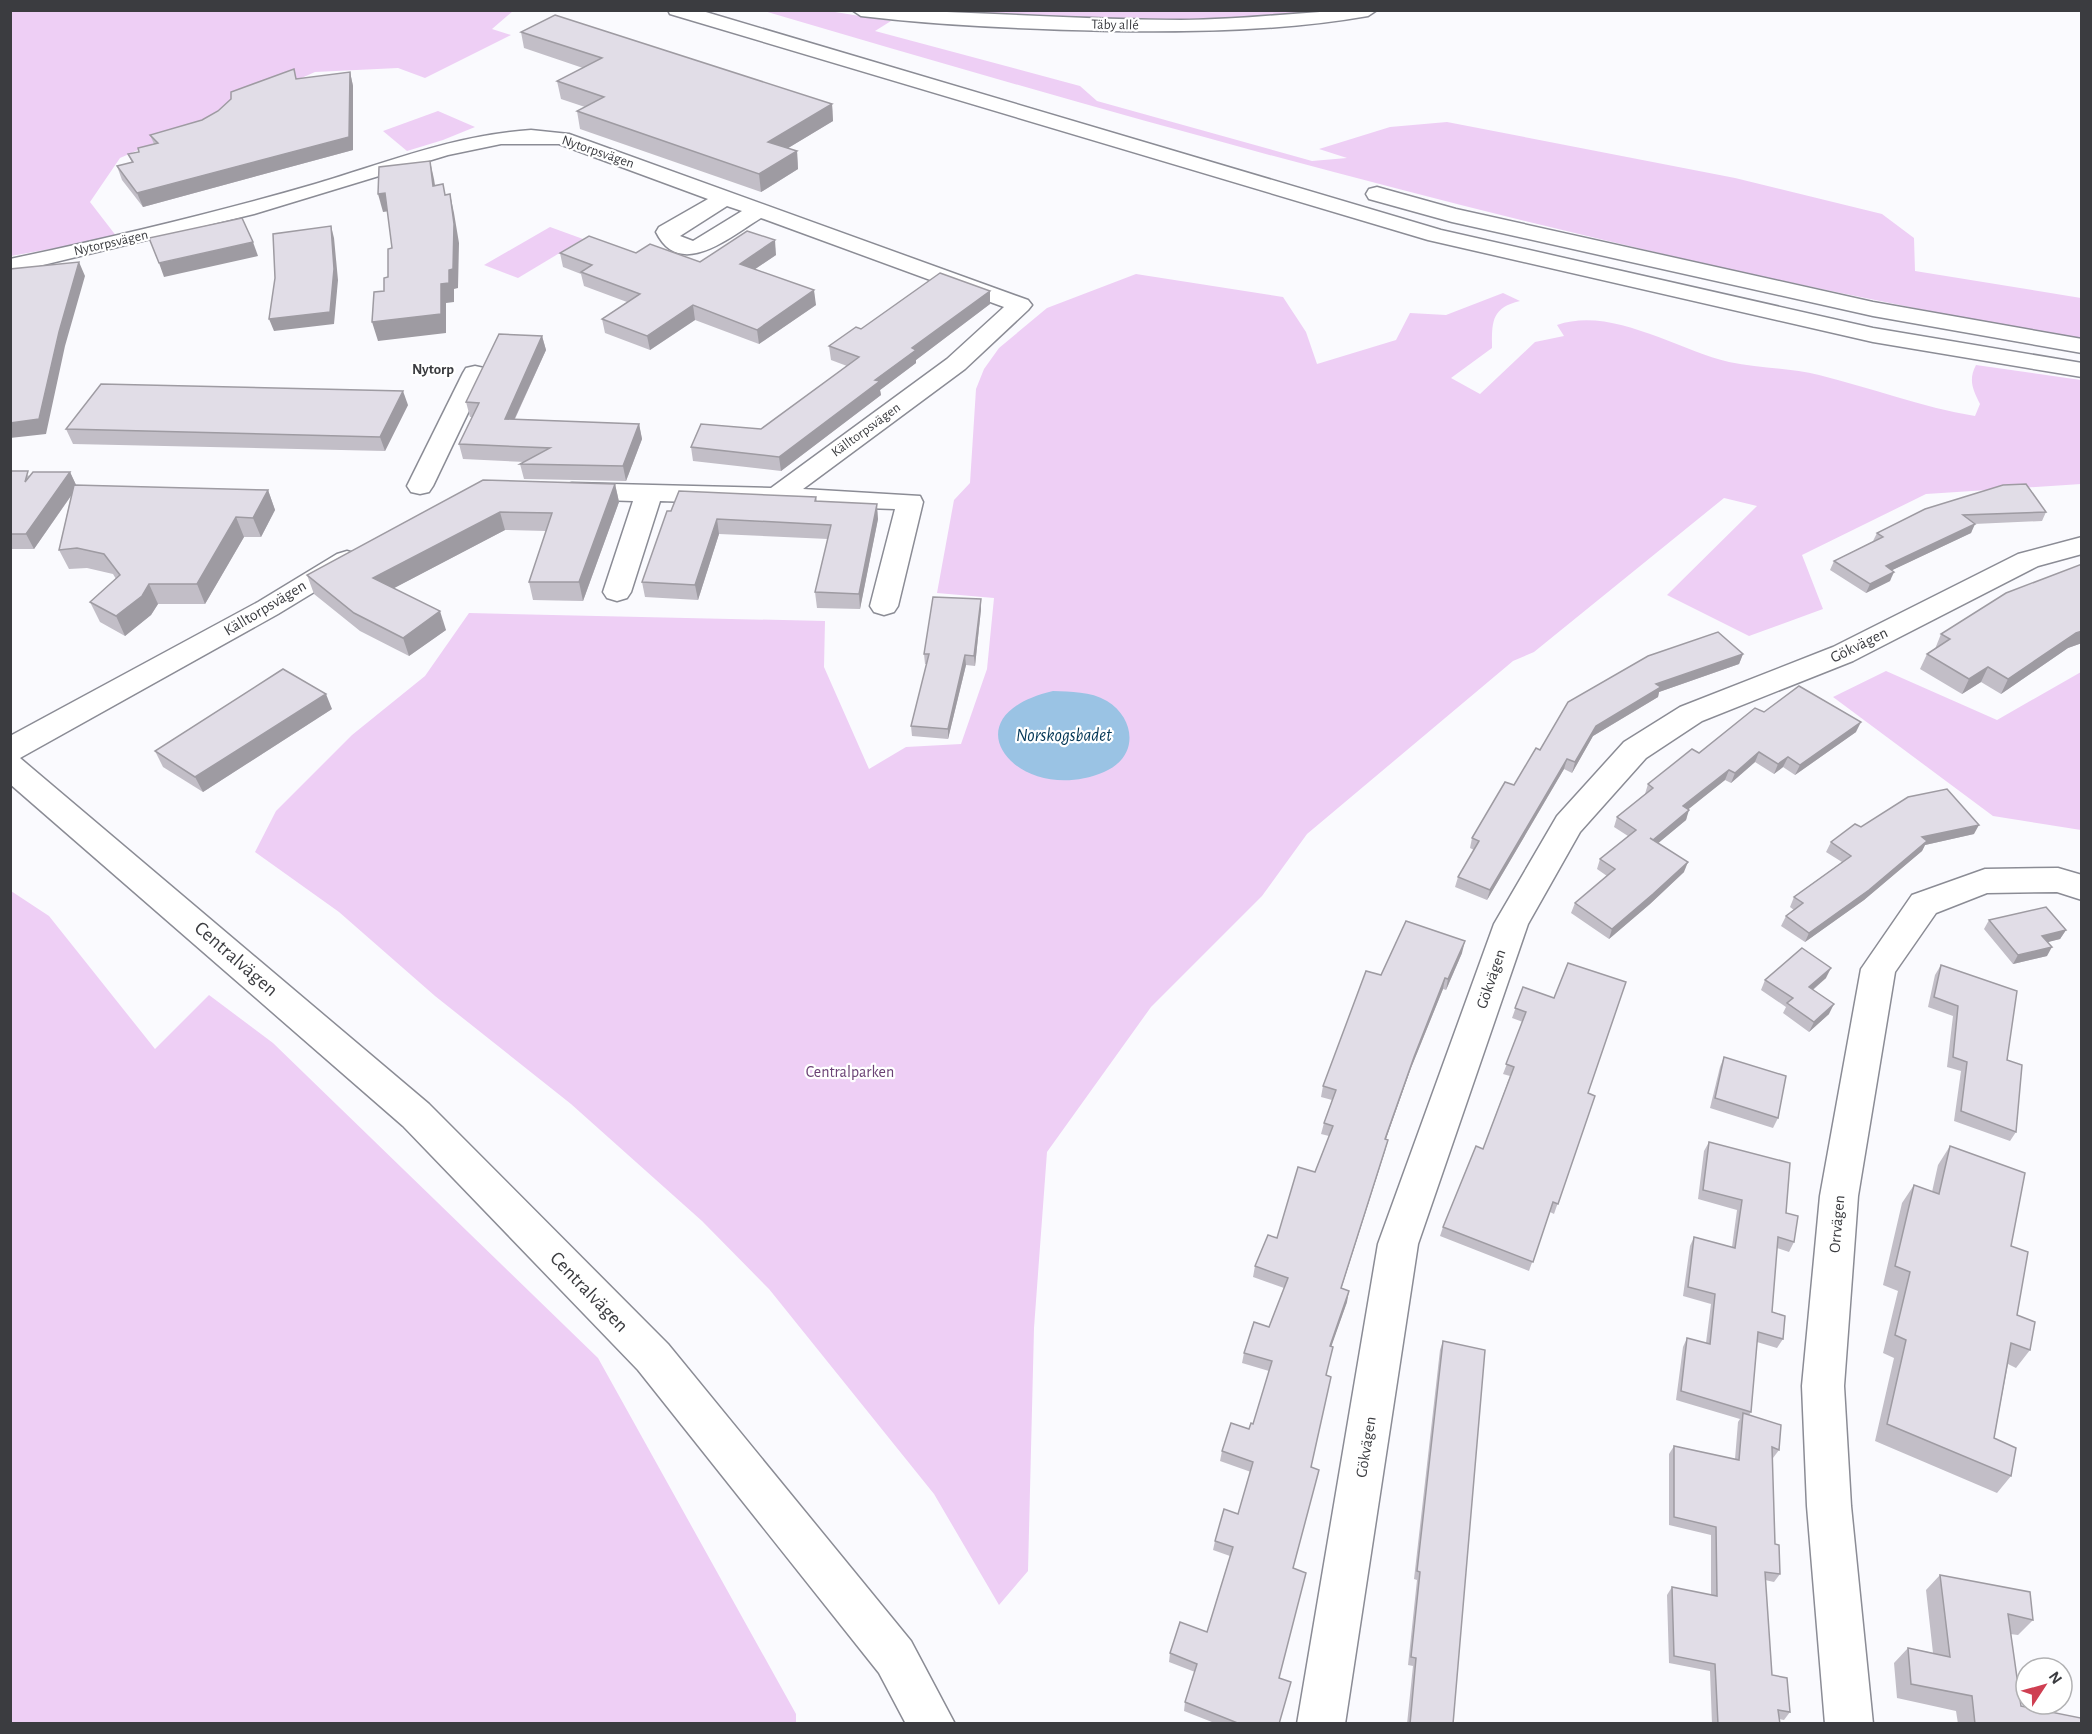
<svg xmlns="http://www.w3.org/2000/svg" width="2092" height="1734" font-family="'Alegreya Sans',sans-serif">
<rect width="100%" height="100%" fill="#fafafe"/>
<g fill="#eecff5">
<polygon points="11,11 513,11 492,29 511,35 425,78 398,68 315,72 120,158 90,202 117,237 11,256"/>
<path d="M764 11H829L891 21 875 31 1080 86 1097 101 1312 161 1347 158 1319 149 1390 127 1447 122 1735 178 1882 214 1914 238 1915 271 2081 298V339C1635 262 1198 139 764 11Z"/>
<polygon points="917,11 1336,11 1304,16 1223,22"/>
<polygon points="438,111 475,127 443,140 407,151 383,131"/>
<polygon points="550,227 583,239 518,278 484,265"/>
<path d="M1136 274 1283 297 1306 332 1317 364 1396 340 1410 313 1446 315 1503 293 1520 301C1491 308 1492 322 1492 348L1451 378 1480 394 1535 342 1564 336 1557 325C1611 306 1675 349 1729 362 1758 368 1790 368 1819 375 1872 388 1921 407 1975 416L1980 404C1973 390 1968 380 1976 365L2081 380V484L1926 494 1802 555 1823 609 1749 636 1667 595 1757 506 1724 498 1534 652 1513 661 1307 834 1262 896 1151 1007 1047 1152 1034 1328 1028 1571 999 1605 934 1494 769 1289 702 1221 571 1104 435 996 339 912 255 852 276 811 352 735 425 676 469 613 825 621 824 667 869 769 906 747 961 744 987 669 994 598 937 593 954 500 970 483 976 389 984 369 999 348 1047 308Z"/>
<polygon points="1886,671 1997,720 2081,672 2081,830 1993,816 1833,697"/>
<polygon points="11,891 49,916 155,1049 209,995 273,1043 598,1358 796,1714 796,1723 11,1723"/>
</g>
<path fill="#9ac3e4" d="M1053 691C1071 692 1090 691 1107 701 1136 719 1139 757 1104 772 1020 808 942 717 1053 691Z"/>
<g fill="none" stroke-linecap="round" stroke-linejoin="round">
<g stroke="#8b8c95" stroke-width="3">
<g id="minor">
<path d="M852 10C962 10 1071 20 1181 20 1247 20 1311 10 1377 10L1368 16C1282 31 1197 32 1110 31 1027 29 944 26 861 16Z"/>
<path d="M531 130 569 134 1028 300 1032 305 1028 310 965 369 803 489 920 496 923 502 898 606 894 612 884 615 874 612 870 606 895 509 660 501 631 592 627 598 617 601 607 598 603 592 633 501 572 499 563 497 559 491 563 485 572 483 771 488 947 359 1004 307 761 218C731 236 680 281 656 232L659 227 708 199 559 144H501L448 155 254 214 10 273V259C113 237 215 213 315 184 388 162 455 135 531 130ZM727 206 742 211 693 241 680 236Z"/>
<polygon points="475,366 484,368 487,373 433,486 429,492 420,494 411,492 407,486 463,373 466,368"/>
<polygon points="2082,537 2082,554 2038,566 1853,661 1702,721 1646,758 1580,832 1528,924 1418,1244 1345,1724 1297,1724 1378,1244 1494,924 1557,816 1624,742 1680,707 1833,647 2018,554"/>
<polygon points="347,551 357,554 361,560 357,566 278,614 20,758 429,1104 668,1344 911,1641 955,1724 906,1724 879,1673 638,1370 403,1126 10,784 10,736 258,602 337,554"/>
<polygon points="2058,868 2082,875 2082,900 2057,892 1987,893 1936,913 1895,972 1858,1196 1844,1386 1851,1506 1873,1724 1825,1724 1807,1506 1802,1386 1820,1196 1861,969 1912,895 1985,869"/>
</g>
</g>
<g stroke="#8b8c95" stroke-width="3">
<g id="highway">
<polygon points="668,10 699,10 1441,230 1873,328 2082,363 2082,377 1873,342 1428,240 670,14"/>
<polygon points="1377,187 1456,209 1873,302 2082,339 2082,353 1873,316 1452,222 1369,199 1366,194 1369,189"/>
</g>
</g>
<use href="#minor" fill="#fff" fill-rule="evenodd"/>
<use href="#highway" fill="#fff" fill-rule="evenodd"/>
</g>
<g fill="#c2bec7">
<polygon points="521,32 832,104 833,121 788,148 797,151 798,169 761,192 580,129 577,111 585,107 561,99 557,81 583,68 524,48"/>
<polygon points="350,72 353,86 353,150 143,207 122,180 117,166 132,163 128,154 139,152 154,144 150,135 202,120 297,79"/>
<polygon points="560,253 636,253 700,262 776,255 755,269 816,305 759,344 695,320 650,350 605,333 602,319 627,302 584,286 581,274 563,267"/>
<polygon points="990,291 990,304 916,360 916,363 880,390 881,395 781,471 693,461 691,447 761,429 847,366 831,360 829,346 861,329"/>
<polygon points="542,336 546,350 515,419 639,424 642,439 626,481 524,479 520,464 525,462 463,459 459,444 472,417 470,417 466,402"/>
<polygon points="408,405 385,451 73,444 66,429"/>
<polygon points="10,471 30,476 70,472 76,485 268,490 275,510 261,537 244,537 205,604 158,604 151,615 125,636 100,622 90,602 116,579 113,574 87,568 69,569 59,550 71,496 34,549 10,549"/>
<polygon points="483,480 615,484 619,502 583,601 533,600 529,582 546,531 505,530 394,588 446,630 409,656 360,631 314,594 307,575"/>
<polygon points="816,497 817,501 878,519 860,609 817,608 815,592 828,539 719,534 698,600 645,597 642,582 671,511"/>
<polygon points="1925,509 2046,512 2042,521 1974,524 1971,533 1892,570 1890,581 1866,593 1830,570 1834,561 1873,541 1877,533"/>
<polygon points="2082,564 2082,643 2068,648 2001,694 1981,682 1962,694 1920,669 1927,654 1935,649 1941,634"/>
<polygon points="981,609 975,666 966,665 948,739 912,736 911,726 927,664 925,664 924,654"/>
<polygon points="1718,632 1743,654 1739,664 1659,692 1658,697 1593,736 1572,773 1564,769 1487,900 1455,887 1458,877 1474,850 1470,848 1472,838 1514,785 1540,750"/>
<polygon points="332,709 203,792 163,767 155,751"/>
<polygon points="1764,712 1856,732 1795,775 1783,767 1774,774 1755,762 1731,783 1725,780 1688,809 1686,820 1658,843 1684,872 1650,904 1609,939 1571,913 1575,903 1607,876 1597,869 1600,859 1628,836 1614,827 1617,817 1645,794 1648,784"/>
<polygon points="1861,827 1974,834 1925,845 1922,851 1864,900 1805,942 1781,926 1786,916 1794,910 1790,907 1794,897 1842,862 1826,852 1831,842"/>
<polygon points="1989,920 2066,930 2060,939 2047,942 2047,956 2013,964 1984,929"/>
<polygon points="1462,953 1446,990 1443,989 1411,1068 1386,1139 1388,1140 1385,1151 1341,1289 1347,1302 1331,1346 1293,1568 1279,1678 1279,1724 1217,1724 1184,1711 1185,1702 1195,1672 1169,1662 1170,1653 1207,1632 1230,1556 1213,1550 1215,1541 1238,1514 1251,1472 1220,1461 1222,1451 1249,1429 1253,1424 1269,1371 1242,1363 1244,1353 1269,1327 1284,1288 1253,1277 1255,1266 1277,1238 1315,1172 1329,1136 1321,1134 1324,1123 1332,1100 1321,1097 1323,1086 1381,975"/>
<polygon points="1941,965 2016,1132 2010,1141 1954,1121 1961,1071 1947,1067 1953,1016 1928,1007 1935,975"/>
<polygon points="1826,978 1813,990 1829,1014 1809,1032 1783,1013 1786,1007 1761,990 1765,980"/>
<polygon points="1523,987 1588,1093 1595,1096 1554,1214 1550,1212 1529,1271 1440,1236 1443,1227 1483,1149 1510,1076 1503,1074 1523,1022 1512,1018"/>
<polygon points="1724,1057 1778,1118 1773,1128 1710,1108 1720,1067"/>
<polygon points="1709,1142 1786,1213 1794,1242 1789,1252 1777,1248 1772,1312 1783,1339 1777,1348 1757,1342 1751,1412 1749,1415 1779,1450 1773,1458 1772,1458 1775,1544 1780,1574 1774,1582 1765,1580 1772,1675 1790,1712 1784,1720 1779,1719 1780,1724 1712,1724 1710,1671 1669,1663 1667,1595 1672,1587 1711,1595 1711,1535 1669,1525 1669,1454 1674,1446 1735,1459 1738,1422 1740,1419 1676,1400 1683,1347 1687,1338 1706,1343 1711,1304 1683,1296 1690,1246 1694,1237 1732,1247 1737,1210 1698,1199 1704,1151"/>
<polygon points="1950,1146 2011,1246 2017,1315 2030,1350 2016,1368 2008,1364 1994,1438 2011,1476 1997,1493 1875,1441 1894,1358 1883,1353 1898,1291 1883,1285 1902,1203 1914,1185 1932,1192 1938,1165"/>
<polygon points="1443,1341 1453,1724 1407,1724 1413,1666 1408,1665 1417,1580 1414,1579 1440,1350"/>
<polygon points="1940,1575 2033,1620 2018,1635 2010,1634 2021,1706 2081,1724 1958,1724 1956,1711 1897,1698 1894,1663 1908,1648 1933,1653 1926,1590"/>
</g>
<g fill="#9e9ba2">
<polygon points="350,72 353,86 353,150 143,207 137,193"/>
<polygon points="832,104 833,121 770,159 768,142"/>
<polygon points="797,151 798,169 761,192 759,174"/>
<polygon points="430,161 434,179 438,204 433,186"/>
<polygon points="385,193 390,211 383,212 378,194"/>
<polygon points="450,194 454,213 459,243 458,288 454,289 454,302 446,303 446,333 378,341 372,322 441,284"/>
<polygon points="331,226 334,238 338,280 334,324 274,331 269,319"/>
<polygon points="775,240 776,255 742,278 740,264"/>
<polygon points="253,242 258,256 164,277 159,263"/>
<polygon points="79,262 85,276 65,346 46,434 10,438 10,423 59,332"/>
<polygon points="814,290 816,305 759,344 757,330"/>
<polygon points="990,291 990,304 916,360 916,363 880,390 881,395 781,471 779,457 912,348"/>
<polygon points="693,305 695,320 650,350 647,336"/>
<polygon points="542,336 546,350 508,433 505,419"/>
<polygon points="403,391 408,405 385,451 380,437"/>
<polygon points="639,424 642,439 626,481 623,466"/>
<polygon points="70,472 77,487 34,549 26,534"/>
<polygon points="615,484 619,502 583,601 579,582"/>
<polygon points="268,490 275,510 261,537 253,518"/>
<polygon points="877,504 878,519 860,609 859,594"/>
<polygon points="500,512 505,530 379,596 373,578"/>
<polygon points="236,517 244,537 205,604 197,584"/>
<polygon points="717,519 719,534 698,600 695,585"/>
<polygon points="1975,524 1971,533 1882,575 1886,566"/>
<polygon points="1894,572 1890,581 1866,593 1870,584"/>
<polygon points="149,584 158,604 151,615 125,636 116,616"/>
<polygon points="981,599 981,609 975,666 974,656"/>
<polygon points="440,611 446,630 409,656 403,638"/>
<polygon points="2082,631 2082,643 2068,648 2001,694 2008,679 2076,633"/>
<polygon points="1743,654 1739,664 1659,692 1658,697 1593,736 1572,773 1575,762 1596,726 1656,684"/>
<polygon points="965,655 966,665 948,739 948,729"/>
<polygon points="1988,667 1981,682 1962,694 1969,679"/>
<polygon points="326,694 332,709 203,792 195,777"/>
<polygon points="1861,722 1856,732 1795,775 1800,765"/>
<polygon points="1759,752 1755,762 1731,783 1735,773"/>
<polygon points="1788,757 1783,767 1774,774 1778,764"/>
<polygon points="1567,759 1564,769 1487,900 1490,890"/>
<polygon points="1729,770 1725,780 1680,816 1683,806"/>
<polygon points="1689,810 1686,820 1650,850 1653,840"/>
<polygon points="1979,825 1974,834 1925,845 1922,851 1864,900 1805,942 1809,933 1922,837"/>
<polygon points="1688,862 1684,872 1650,904 1609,939 1612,929"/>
<polygon points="2066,930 2060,939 2037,945 2042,936"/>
<polygon points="1465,941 1462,953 1446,990 1448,979"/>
<polygon points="2052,947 2047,956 2013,964 2018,955"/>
<polygon points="1831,968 1826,978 1804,997 1809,987"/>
<polygon points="1445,978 1443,989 1411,1068 1382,1150 1385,1139 1414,1057"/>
<polygon points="1834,1004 1829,1014 1809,1032 1814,1022"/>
<polygon points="1388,1140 1385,1151 1338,1299 1341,1288"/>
<polygon points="1349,1291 1347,1302 1328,1356 1330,1346"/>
</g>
<g fill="#e1dde7" stroke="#9e9ba2" stroke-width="1.5">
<polygon points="555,15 832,104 768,142 797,151 759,174 577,111 604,97 557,81 602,58 521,32"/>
<polygon points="294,69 296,79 350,72 349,137 137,193 117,166 133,162 128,154 139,152 138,148 158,143 150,135 202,120 218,111 231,99 231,92"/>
<polygon points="430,161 433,186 443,184 445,195 450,194 454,224 453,269 449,270 449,283 441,284 441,314 372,322 374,292 384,291 384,278 388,277 388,249 392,248 385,193 378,194 379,167"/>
<polygon points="242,218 253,242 159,263 149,238"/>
<polygon points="331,226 334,269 330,312 269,319 275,278 273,234"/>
<polygon points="747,231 775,240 740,264 814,290 757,330 693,305 647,336 602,319 640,294 581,272 592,265 560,253 589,236 636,253 650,244 700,262"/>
<polygon points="79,262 59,332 39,419 10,423 10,269"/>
<polygon points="940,273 990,291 912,348 916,350 875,380 880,381 779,457 691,447 701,424 761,429 859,357 829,346 856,327 861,329"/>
<polygon points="499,334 542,336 505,419 639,424 623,466 520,464 550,448 459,444 479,403 466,402"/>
<polygon points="101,384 403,391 380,437 66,429"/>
<polygon points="10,471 28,471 25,482 33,472 70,472 26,534 10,534"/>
<polygon points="483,480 615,484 579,582 529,582 552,513 500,512 373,578 440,611 403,638 354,613 307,575"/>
<polygon points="2026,484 2046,512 1963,515 1975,524 1886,566 1894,572 1870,584 1834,561 1883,537 1877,533 1925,509 2003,485"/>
<polygon points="74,485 268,490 253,518 236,517 197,584 149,584 142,596 116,616 90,602 120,575 104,554 77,548 59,550"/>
<polygon points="679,491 816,497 815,501 877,504 859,594 815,592 831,525 717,519 695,585 642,582 667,511 671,511"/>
<polygon points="2082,564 2082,631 2076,633 2008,679 1988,667 1969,679 1927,654 1950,639 1941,634 2006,593"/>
<polygon points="933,597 981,599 974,656 965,655 948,729 911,726 929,654 924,654"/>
<polygon points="1718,632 1743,654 1656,684 1661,687 1596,726 1575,762 1567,759 1490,890 1458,877 1479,841 1472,838 1505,782 1514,785 1536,748 1540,750 1568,702 1648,656"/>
<polygon points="283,669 326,694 195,777 155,751"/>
<polygon points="1799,686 1861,722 1800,765 1788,757 1778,764 1759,752 1735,773 1729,770 1683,806 1689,810 1653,840 1650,838 1688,862 1653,894 1612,929 1575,903 1615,869 1600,859 1636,830 1617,817 1653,788 1648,784 1692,749 1699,753 1755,708 1764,712"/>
<polygon points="1947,789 1979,825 1922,837 1927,841 1869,890 1809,933 1786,916 1803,903 1794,897 1851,856 1831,842 1855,824 1861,827 1908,797"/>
<polygon points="2046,907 2066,930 2042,936 2052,947 2018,955 1989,920"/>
<polygon points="1406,921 1465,941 1448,979 1445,978 1414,1057 1385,1139 1388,1140 1341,1288 1349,1291 1330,1346 1333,1347 1326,1375 1331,1377 1311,1467 1319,1470 1293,1568 1306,1573 1279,1678 1291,1682 1279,1724 1240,1724 1185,1702 1197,1664 1170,1653 1180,1622 1207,1632 1233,1547 1215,1541 1224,1509 1238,1514 1253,1462 1222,1451 1231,1423 1249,1429 1251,1423 1253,1424 1272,1361 1244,1353 1254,1322 1269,1327 1288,1278 1255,1266 1268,1235 1277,1238 1298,1167 1315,1172 1333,1126 1324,1123 1336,1090 1323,1086 1366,971 1381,975"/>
<polygon points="1802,948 1831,968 1809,987 1834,1004 1814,1022 1787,1003 1793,998 1765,980"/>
<polygon points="1568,963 1626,982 1588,1093 1595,1096 1558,1204 1553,1202 1533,1262 1443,1227 1476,1146 1483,1149 1514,1067 1506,1064 1526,1012 1515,1008 1523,987 1554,998"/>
<polygon points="1941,965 2017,991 2007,1060 2022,1065 2016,1132 1961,1111 1967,1062 1953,1057 1958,1006 1934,997"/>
<polygon points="1724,1057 1786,1076 1778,1118 1715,1098"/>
<polygon points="1709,1142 1790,1163 1786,1213 1798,1216 1794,1242 1778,1237 1772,1312 1785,1316 1783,1339 1758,1332 1751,1412 1681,1391 1687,1338 1710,1344 1715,1294 1688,1287 1694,1237 1735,1248 1742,1200 1703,1190"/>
<polygon points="1950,1146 2025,1173 2011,1246 2028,1252 2017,1315 2035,1322 2030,1350 2011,1343 1994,1438 2016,1448 2011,1476 1887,1424 1906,1340 1895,1335 1910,1272 1895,1266 1914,1185 1939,1194"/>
<polygon points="1443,1341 1485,1350 1453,1724 1410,1724 1416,1658 1411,1657 1420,1572 1417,1571"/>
<polygon points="1743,1413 1781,1425 1779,1450 1772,1447 1775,1544 1779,1545 1780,1574 1765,1572 1772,1675 1787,1678 1790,1712 1778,1710 1780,1724 1718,1724 1715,1664 1674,1656 1672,1587 1717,1596 1716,1527 1674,1517 1674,1446 1739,1460"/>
<polygon points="1940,1575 2030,1592 2033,1620 2008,1614 2021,1706 2081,1718 2081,1724 1975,1724 1972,1696 1911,1684 1908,1648 1950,1657"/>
</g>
<g text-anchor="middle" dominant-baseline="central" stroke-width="4.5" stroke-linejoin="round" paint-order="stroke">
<g font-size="14" fill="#3b3c40" stroke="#fff">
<text transform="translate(1115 25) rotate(1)">Täby allé</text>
<text transform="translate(598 152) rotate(19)">Nytorpsvägen</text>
<text transform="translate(111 243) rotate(-13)">Nytorpsvägen</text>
<text transform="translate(866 430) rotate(-36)">Källtorpsvägen</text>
</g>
<g font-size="15" font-weight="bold" fill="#3b3c40" stroke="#fff">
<text x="433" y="369">Nytorp</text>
</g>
<g font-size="16" fill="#3b3c40" stroke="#fff">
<text transform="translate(265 608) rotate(-31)">Källtorpsvägen</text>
<text transform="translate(1859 645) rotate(-26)">Gökvägen</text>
<text transform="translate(1491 979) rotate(-71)">Gökvägen</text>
<text transform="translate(1837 1224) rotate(-85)">Orrvägen</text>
<text transform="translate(1366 1447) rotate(-81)">Gökvägen</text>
</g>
<g font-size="16" fill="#6a4174" stroke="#fff">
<text x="850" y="1072">Centralparken</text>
</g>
<g font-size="18" font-style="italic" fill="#043757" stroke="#fff">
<text x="1064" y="736">Norskogsbadet</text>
</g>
<g font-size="20" fill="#3b3c40" stroke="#fff">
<text transform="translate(236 959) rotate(41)">Centralvägen</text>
<text transform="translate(589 1292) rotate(46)">Centralvägen</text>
</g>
</g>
<rect width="2092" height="1734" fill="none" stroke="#3b3c40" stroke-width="24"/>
<g transform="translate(2044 1686) rotate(54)"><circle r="28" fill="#ffffff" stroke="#b1b1b3" stroke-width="1.5"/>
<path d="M0-4.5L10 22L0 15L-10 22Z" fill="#cf3f52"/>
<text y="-9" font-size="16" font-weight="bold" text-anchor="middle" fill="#3b3c40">N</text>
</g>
</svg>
